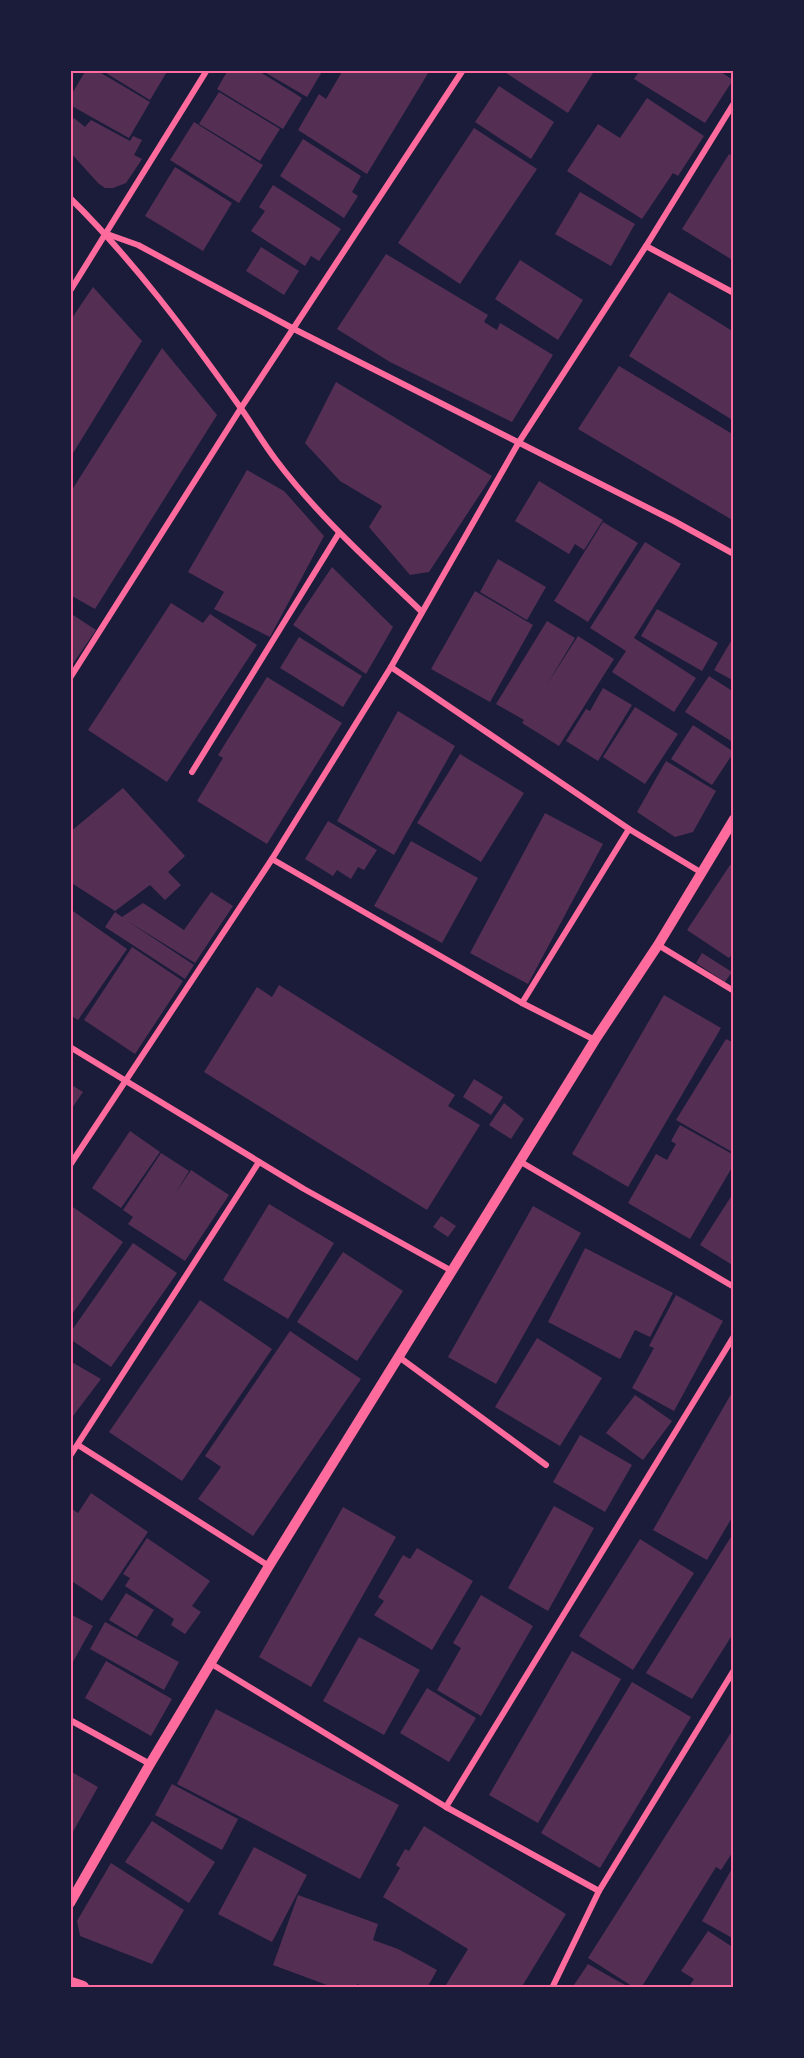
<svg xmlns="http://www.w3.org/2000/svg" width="804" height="2058" font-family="Ubuntu,sans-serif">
<rect width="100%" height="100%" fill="#1b1b3a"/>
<g fill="#542f53">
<polygon points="86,70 96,70 150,102 129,138 70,105 70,97"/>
<polygon points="101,70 168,70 150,100"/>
<polygon points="228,70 257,70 302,98 283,129 217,89"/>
<polygon points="261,70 323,70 307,97"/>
<polygon points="343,70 430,70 367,174 298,130 319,94 326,99"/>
<polygon points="508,70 595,70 568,113 506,73"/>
<polygon points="640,70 718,70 733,80 705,123 634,79"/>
<polygon points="499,86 554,122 531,159 475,122"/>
<polygon points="219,92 280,129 260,161 199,124"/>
<polygon points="647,98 704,136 678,176 673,173 642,219 567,171 598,124 620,138"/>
<polygon points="74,118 85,127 91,120 130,141 133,136 142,140 134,155 142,159 126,183 113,188 105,188 98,183 70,152 70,121"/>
<polygon points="194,122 263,165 239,203 170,160"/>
<polygon points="474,128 537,169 460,284 398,243"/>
<polygon points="303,139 361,176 352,192 358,196 344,218 280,176"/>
<polygon points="729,154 734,157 734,261 682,229"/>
<polygon points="175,167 232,203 203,251 145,216"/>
<polygon points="273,185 341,229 319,261 311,256 305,266 251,231 265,211 259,207"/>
<polygon points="580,192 635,224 611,266 555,234"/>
<polygon points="261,247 299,271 284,295 246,271"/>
<polygon points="386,254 488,315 484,322 497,330 500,323 553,355 512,422 390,362 337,329"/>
<polygon points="520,260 583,300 558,340 495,299"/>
<polygon points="93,287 142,341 70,458 70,321"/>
<polygon points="669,292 734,332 734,421 629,356"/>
<polygon points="162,348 217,415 95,609 70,595 70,493"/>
<polygon points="619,366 734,435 734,521 578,429"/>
<polygon points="336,382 492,476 429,572 410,575 369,527 382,506 340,481 305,443"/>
<polygon points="247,470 284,491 324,536 270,637 214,609 224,592 188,572"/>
<polygon points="539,481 603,520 584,550 575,544 569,554 515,521"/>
<polygon points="603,522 638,543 588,622 554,601"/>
<polygon points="645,542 681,564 634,638 696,678 674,712 612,672 626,651 590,628"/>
<polygon points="498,559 546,587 527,620 480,592"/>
<polygon points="332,567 393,627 366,674 293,625"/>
<polygon points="475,591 533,625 490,702 431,669"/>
<polygon points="171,603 203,623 210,614 257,645 167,782 88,730"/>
<polygon points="657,609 718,643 702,671 641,636"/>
<polygon points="70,613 96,630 70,668"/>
<polygon points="547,621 575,638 546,686 578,636 614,659 559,746 522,723 524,720 496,704"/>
<polygon points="734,636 734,681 714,670"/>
<polygon points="299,637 362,676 343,707 280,668"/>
<polygon points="709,676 734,692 734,743 685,712"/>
<polygon points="267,677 342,723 267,844 197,801 223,758 218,755"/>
<polygon points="603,688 632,705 598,761 566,741 586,709 590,711"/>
<polygon points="635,707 678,734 645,784 603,757"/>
<polygon points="398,711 455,746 394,855 337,821"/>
<polygon points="693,725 734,752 712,785 671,759"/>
<polygon points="460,754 524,793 481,862 417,823"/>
<polygon points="666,761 716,791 693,832 675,837 637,812"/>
<polygon points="123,788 185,856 168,872 181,885 165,900 150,885 115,911 70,882 70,832"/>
<polygon points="545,813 603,844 528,984 470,953"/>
<polygon points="328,821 377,850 364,870 358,867 351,879 337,870 333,876 305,859"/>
<polygon points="411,841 478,878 442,943 374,906"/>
<polygon points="730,865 734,867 734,952 729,958 687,930"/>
<polygon points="211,892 233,906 195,963 126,920 194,965 185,979 105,927 115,912 122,917 143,903 184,930"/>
<polygon points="70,909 127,949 78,1020 70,1015"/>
<polygon points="132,947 183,981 135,1054 84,1020"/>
<polygon points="702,953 732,972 725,982 696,963"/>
<polygon points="279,985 455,1095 448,1106 480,1125 427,1210 204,1072 257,987 272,997"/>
<polygon points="664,995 721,1028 628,1187 572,1154"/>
<polygon points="726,1039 734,1043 734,1153 676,1120"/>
<polygon points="474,1079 503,1097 491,1115 463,1097"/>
<polygon points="70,1084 83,1092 70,1111"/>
<polygon points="504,1103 524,1119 511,1139 489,1125"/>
<polygon points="680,1125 734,1155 734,1164 690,1239 628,1203 656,1154 667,1160 676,1144 671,1141"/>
<polygon points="130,1131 160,1152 121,1208 92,1188"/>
<polygon points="161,1153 189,1171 175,1194 191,1170 229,1195 185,1261 128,1224 133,1217 123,1210"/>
<polygon points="732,1195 734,1196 734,1266 700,1245"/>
<polygon points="269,1204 334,1243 288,1319 223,1280"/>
<polygon points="70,1205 123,1242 70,1317"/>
<polygon points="533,1206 581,1233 496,1384 448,1357"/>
<polygon points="441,1216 456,1226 448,1237 433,1227"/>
<polygon points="133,1243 177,1273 111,1367 70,1339 70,1333"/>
<polygon points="585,1248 673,1293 650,1337 635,1330 620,1359 548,1322"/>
<polygon points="343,1252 403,1291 357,1361 297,1322"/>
<polygon points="676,1295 723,1321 674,1411 632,1388 654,1348 649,1346"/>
<polygon points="200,1300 272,1349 182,1481 109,1432"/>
<polygon points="290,1331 361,1379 253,1536 198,1499 221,1467 205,1456"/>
<polygon points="537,1338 602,1378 560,1446 495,1407"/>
<polygon points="70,1361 101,1379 70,1420"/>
<polygon points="734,1389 734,1514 707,1560 653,1530"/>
<polygon points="635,1395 672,1421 643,1460 606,1433"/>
<polygon points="580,1435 632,1465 605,1512 553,1482"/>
<polygon points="91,1493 148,1532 102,1601 70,1580 70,1508 78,1513"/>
<polygon points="554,1506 594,1528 548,1611 508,1588"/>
<polygon points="343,1507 396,1537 311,1687 259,1657"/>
<polygon points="734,1532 734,1632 692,1699 646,1673"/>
<polygon points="147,1538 210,1581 192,1606 201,1612 185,1634 171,1625 174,1619 125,1586 130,1578 123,1574"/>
<polygon points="640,1539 694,1573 633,1670 579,1636"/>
<polygon points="417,1548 473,1581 432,1650 374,1615 384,1601 378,1597 403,1555 410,1559"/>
<polygon points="126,1593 154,1610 137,1637 109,1620"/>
<polygon points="481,1595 533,1626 481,1716 437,1690 461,1648 453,1643"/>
<polygon points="70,1614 93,1626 70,1667"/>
<polygon points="105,1622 179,1662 164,1690 90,1649"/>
<polygon points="359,1637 420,1670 384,1735 323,1701"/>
<polygon points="572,1651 621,1679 538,1823 489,1795"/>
<polygon points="106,1661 172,1699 151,1736 85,1698"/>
<polygon points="632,1682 691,1717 600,1868 541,1833"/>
<polygon points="427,1688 476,1718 449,1762 400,1733"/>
<polygon points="216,1709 399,1805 360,1879 177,1784"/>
<polygon points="734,1728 734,1850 721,1870 716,1867 641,1988 635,1988 588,1958"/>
<polygon points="70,1771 98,1787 70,1837"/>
<polygon points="172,1784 238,1819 222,1850 155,1815"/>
<polygon points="152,1821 215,1862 189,1903 125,1862"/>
<polygon points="424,1826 566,1914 521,1988 444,1988 468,1949 383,1897 400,1868 396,1865 405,1849 409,1851"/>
<polygon points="254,1847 307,1875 272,1942 218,1914"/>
<polygon points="111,1863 184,1910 152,1964 80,1936 77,1921"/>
<polygon points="734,1865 734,1939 702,1921"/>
<polygon points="298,1895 378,1924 373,1940 398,1949 437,1970 427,1988 367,1988 357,1984 356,1988 335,1988 273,1965"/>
<polygon points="708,1931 734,1948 734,1988 688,1988 694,1979 681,1971"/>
<polygon points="588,1964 630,1988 572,1988"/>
</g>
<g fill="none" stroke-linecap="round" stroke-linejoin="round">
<g stroke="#ff6b9d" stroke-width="6">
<path d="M70 198C134 261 188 334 240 407 252 424 263 443 276 460 318 516 371 563 421 611"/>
<polyline points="107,234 138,245 294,329 674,521 734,554"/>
<polyline points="646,246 734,293"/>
<polyline points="70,291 207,70"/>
<polyline points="391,667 629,829 702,873"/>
<polyline points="70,678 241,408 463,70"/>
<polyline points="192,772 339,533"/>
<polyline points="272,859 522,1003 595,1040"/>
<polyline points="658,945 734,991"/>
<polyline points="522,1003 629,829"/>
<polyline points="70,1047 304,1189 452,1271"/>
<polyline points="521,1162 734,1287"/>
<polyline points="70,1165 272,859 391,667 519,442 646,246 734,103"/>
<polyline points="399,1357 546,1465"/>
<polyline points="78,1445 269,1566"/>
<polyline points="70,1456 259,1162"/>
<polyline points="210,1663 446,1807 599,1891"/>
<polyline points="70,1720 150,1764"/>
<polyline points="446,1807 734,1336"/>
<polyline points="552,1988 599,1891 734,1670"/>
</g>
<polyline stroke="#ff6b9d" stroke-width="10" points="70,1903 150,1764 269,1566 595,1040 658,945 734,819"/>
<polyline stroke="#ff6b9d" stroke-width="15" points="70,1984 82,1988"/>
</g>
<rect width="804" height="2058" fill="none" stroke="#1b1b3a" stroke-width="144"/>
<rect x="72" y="72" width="660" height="1914" fill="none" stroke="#ff6b9d" stroke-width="2"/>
</svg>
